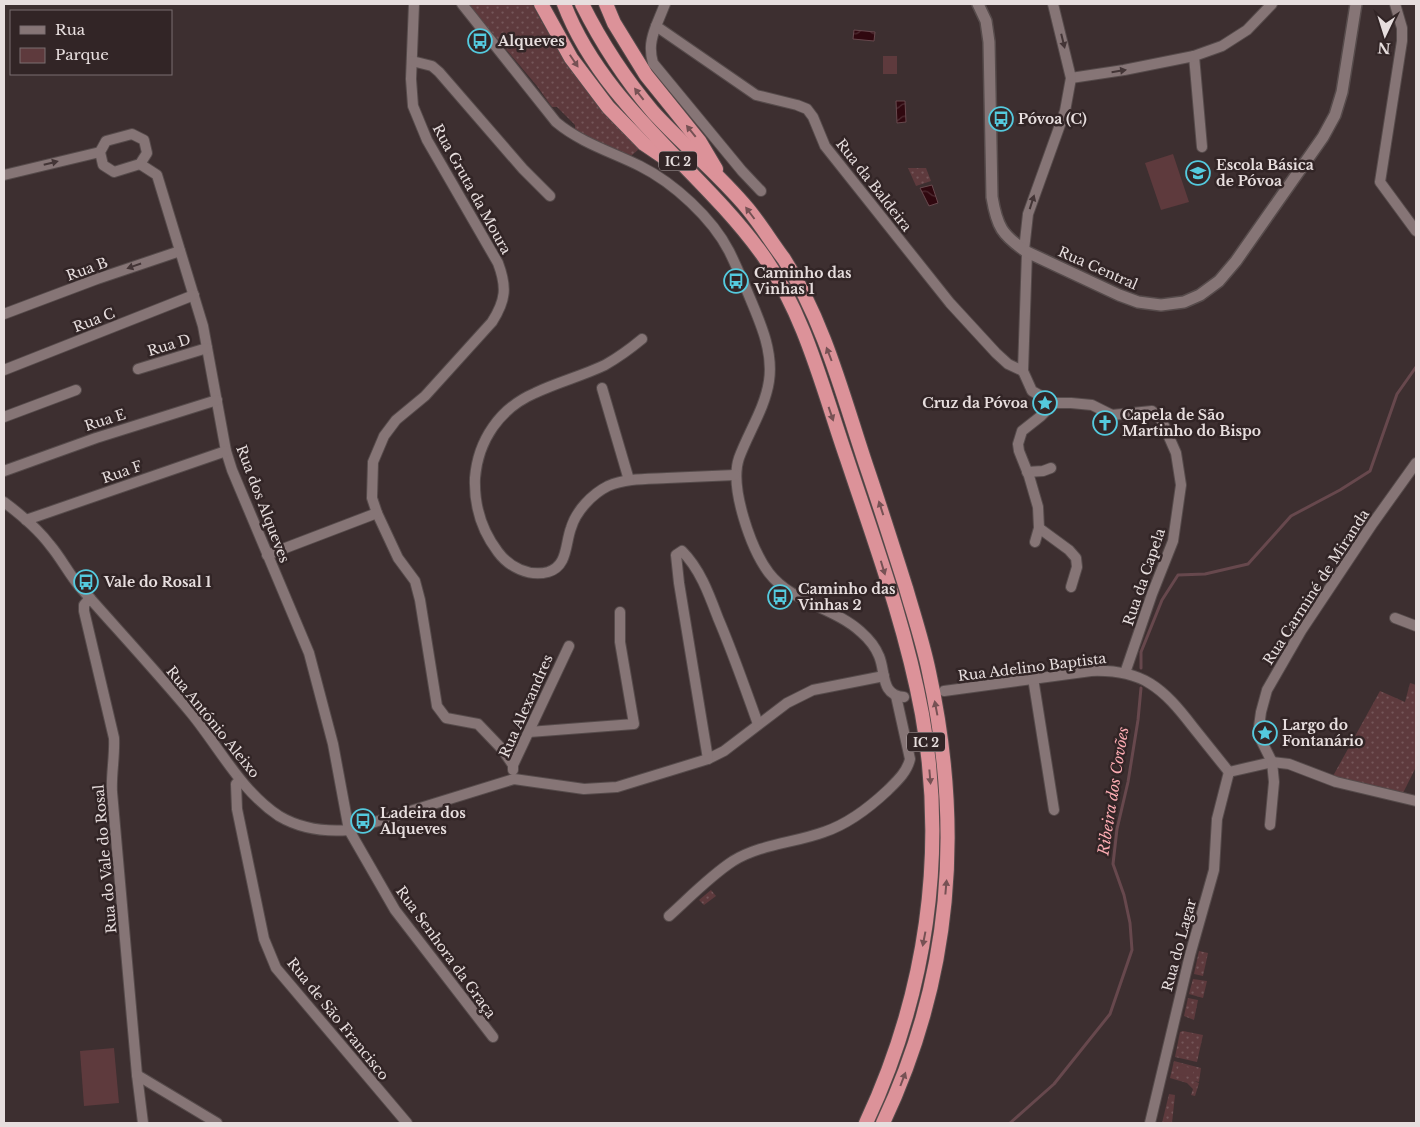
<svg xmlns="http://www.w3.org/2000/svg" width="1420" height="1127" font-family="'Libre Baskerville',serif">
<defs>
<pattern id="grass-dots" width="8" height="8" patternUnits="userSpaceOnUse" patternTransform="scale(1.25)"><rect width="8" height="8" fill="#5e3a3d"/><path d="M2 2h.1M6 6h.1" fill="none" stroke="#755659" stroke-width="1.8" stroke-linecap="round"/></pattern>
<pattern id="water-waves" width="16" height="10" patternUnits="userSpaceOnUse" patternTransform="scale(1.25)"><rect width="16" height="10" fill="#30080f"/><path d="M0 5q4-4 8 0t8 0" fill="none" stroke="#4e2c32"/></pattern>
</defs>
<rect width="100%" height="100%" fill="#3d2f30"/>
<g fill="url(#grass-dots)">
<path d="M468 4H532C562 61 593 103 639 149L631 156 605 145 575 130V125L557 107H552L537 86Z"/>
<polygon points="908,168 926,168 931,181 916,186"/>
<polygon points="1410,683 1416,685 1416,767 1403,793 1333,776 1380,691 1405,702"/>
<polygon points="711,890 716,896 704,905 699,900"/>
<polygon points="1199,951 1208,953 1203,976 1194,974"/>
<polygon points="1193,979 1207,981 1203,998 1189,994"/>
<polygon points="1188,998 1198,1000 1194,1020 1184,1016"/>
<polygon points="1183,1031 1203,1035 1197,1062 1175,1057 1180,1032"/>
<polygon points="1174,1061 1201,1068 1199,1082 1194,1081 1199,1083 1195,1096 1191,1095 1193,1089 1187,1083 1170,1078"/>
<polygon points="1169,1094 1175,1095 1172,1123 1162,1123"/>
</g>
<g fill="#5e3a3d">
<rect x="883" y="56" width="14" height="18"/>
<polygon points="1173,154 1189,202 1161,210 1145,163"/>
<polygon points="114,1048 119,1103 84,1106 80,1051"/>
<polygon points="1179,1065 1194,1069 1192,1077 1177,1074"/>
</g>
<g fill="url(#water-waves)" stroke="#67484d">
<polygon points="854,30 875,32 874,41 853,39"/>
<polygon points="896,101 905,101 906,122 897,123"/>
<polygon points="932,185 938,203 929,206 920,188"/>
</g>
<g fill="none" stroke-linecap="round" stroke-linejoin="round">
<g stroke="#67484d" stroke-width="3">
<polyline points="1141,668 1141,652 1162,600 1178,575 1205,574 1248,564 1291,516 1340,490 1370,471 1397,394 1416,367"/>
<polyline points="1010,1123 1054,1084 1110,1014 1132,950 1130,923 1124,895 1113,864 1117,829 1128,782 1138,720 1141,688"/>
</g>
<g stroke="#564b4b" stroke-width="12">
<g id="minor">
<path d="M414 4 411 79 413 106 427 140 498 263C507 287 506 300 492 322L425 396 396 420 384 436 373 462 372 498 377 513 398 558 415 581 420 600 437 706 446 718 478 724 502 749 513 765"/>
<path d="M462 4 556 122C581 143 612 152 640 166 674 183 712 218 729 251 735 263 740 275 745 286 757 316 774 348 769 381 765 408 748 433 739 458 729 487 751 549 769 573 792 603 834 607 861 632 869 639 875 646 879 656 886 672 880 695 904 697"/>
<polyline points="665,4 656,26 756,95 797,105 807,109 813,117 825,146 950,303 996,353 1008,364 1023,371"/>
<polyline points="1395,4 1402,28 1402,41 1380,182 1416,231"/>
<path d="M656 26C651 39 649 49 653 63L742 171 761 191"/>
<polyline points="1194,56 1202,147"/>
<polyline points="412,61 432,66 439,72 523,169 550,196"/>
<polyline points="1071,78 1124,70 1194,56 1222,46 1247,30 1272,4"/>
<polygon points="132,134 144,140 147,153 140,164 114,172 103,165 100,152 106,141"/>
<polyline points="140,164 157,175 203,326 226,451 232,470 309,653 333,744 349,830 395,910 493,1037"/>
<polyline points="4,175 100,152"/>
<polyline points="1024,250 1028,214 1065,111 1071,78 1053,4"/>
<polyline points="1027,252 1023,371 1032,391 1054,403 1071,403 1092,405 1112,415 1152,411 1162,421 1176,453 1181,485 1173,541 1152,594 1125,673"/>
<polyline points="4,314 97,279 180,251"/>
<path d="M642 339C630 349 619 357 605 365 582 376 558 382 535 393 500 408 478 440 475 478 474 505 482 531 498 552 509 567 529 577 548 572 568 566 565 544 571 528 576 511 592 494 608 486 626 478 648 479 667 478 690 477 713 476 735 475"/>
<polyline points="138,369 207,348"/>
<polyline points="4,370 194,295"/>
<polyline points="602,388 629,480"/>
<polyline points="4,417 76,390"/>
<polyline points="4,471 96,438 217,400"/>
<polyline points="1027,472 1043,471 1051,468"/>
<path d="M4 502C20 514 38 529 50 545 61 558 69 574 80 587 117 629 155 670 191 713 219 747 241 791 279 816 301 829 324 832 349 830L514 779 584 789 617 787 708 759 724 751 787 703 813 690 884 676"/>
<polyline points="26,520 226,451"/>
<polyline points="1039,528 1069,550 1076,558 1077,567 1071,587"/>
<polyline points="1035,542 1039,528 1038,507 1029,476 1019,451 1018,444 1022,431 1041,416 1054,403"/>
<polyline points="267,555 377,513"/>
<path d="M90 598 84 605V611L114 738C115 756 111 774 112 792L137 1075 143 1123"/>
<polyline points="1395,618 1416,626"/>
<polyline points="1033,678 1054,810"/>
<path d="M944 691 1091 671C1143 669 1163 688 1193 727 1205 742 1217 757 1229 772"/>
<polyline points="529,732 634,724 620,642 620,612"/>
<path d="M708 759 679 583 676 555 682 551C700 569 709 594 718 618 733 653 745 688 758 724"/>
<polyline points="513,770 513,765 569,646"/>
<polyline points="1229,772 1272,762 1289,764 1336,782 1416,801"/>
<polyline points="240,780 236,784 237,809 264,939 276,968 407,1123"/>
<polyline points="1270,825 1274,782 1272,762 1258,734 1261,712 1267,690 1301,631 1373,523 1416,463"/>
<path d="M669 916C689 898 710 876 733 861 761 844 794 843 824 832 848 824 870 807 888 790 897 781 907 772 910 759L896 696"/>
<polyline points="137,1075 217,1123"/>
<polyline points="1150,1123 1190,955 1214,870 1217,819 1229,772"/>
</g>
</g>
<g stroke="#564b4b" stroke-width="14">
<path id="tertiary" d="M978 4 986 21 989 42 992 197C997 227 1002 235 1027 252L1119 295 1138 302 1161 305 1184 302 1200 295 1219 281 1236 261 1323 137 1335 115 1342 92 1356 4"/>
</g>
<g stroke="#564b4b" stroke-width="16">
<g id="trunk">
<polyline points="541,4 571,58 608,107 644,144 672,163"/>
<path d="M564 4C603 106 700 168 762 254 805 314 823 390 847 459 875 543 906 627 922 714 947 854 926 995 866 1123"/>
<path d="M582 4C601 42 625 79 653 112 683 145 719 174 748 209 761 225 772 243 784 259 824 321 843 396 866 465 880 506 893 547 906 588 914 616 923 643 929 672 963 828 952 977 883 1123"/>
<polyline points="606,4 614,23 646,75 700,142 716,169"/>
</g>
</g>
<use href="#minor" stroke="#867576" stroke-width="10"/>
<use href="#tertiary" stroke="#867576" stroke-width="11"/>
<use href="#trunk" stroke="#dc9299" stroke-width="14"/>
</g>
<defs><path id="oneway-solid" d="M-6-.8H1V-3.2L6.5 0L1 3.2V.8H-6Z" transform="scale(1.25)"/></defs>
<g fill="#433536">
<use href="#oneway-solid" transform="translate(1063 41) rotate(76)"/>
<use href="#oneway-solid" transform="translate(1119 71) rotate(-9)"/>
<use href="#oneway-solid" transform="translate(51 163) rotate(-14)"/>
<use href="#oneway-solid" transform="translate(1032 202) rotate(-72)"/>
<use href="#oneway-solid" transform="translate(134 266) rotate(161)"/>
</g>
<g fill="#765154">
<use href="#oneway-solid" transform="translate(574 61) rotate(56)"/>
<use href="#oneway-solid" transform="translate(639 94) rotate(-128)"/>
<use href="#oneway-solid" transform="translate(691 131) rotate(-129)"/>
<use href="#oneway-solid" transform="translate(750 213) rotate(-127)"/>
<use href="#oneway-solid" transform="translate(829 354) rotate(-111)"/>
<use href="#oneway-solid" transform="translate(831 414) rotate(71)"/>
<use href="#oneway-solid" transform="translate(881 508) rotate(-108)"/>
<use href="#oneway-solid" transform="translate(883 568) rotate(73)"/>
<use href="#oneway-solid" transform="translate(936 708) rotate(-101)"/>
<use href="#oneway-solid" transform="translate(930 777) rotate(85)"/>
<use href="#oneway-solid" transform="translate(946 887) rotate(-85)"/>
<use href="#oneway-solid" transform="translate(924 939) rotate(101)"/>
<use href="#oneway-solid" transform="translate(903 1079) rotate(-69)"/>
</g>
<defs>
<g id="bus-ring" transform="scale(1.25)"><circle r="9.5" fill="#322526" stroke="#54cade" stroke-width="1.5"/><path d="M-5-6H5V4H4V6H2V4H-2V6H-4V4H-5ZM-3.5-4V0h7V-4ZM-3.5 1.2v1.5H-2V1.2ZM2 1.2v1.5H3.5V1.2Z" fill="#54cade"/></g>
<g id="school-ring" transform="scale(1.25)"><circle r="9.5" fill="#322526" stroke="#54cade" stroke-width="1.5"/><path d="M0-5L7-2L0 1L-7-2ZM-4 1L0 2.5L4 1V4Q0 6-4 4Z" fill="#54cade"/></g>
<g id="sight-ring" transform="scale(1.25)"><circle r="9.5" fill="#322526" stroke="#54cade" stroke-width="1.5"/><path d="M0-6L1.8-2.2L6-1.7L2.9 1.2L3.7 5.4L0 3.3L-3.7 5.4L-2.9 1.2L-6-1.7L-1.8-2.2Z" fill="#54cade"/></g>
<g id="church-ring" transform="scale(1.25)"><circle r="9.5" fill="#322526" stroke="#54cade" stroke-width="1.5"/><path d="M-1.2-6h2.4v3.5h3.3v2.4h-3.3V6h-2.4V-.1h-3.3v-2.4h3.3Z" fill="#54cade"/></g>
</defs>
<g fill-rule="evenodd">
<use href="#bus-ring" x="480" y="41"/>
<use href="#bus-ring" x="1001" y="119"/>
<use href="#school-ring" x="1198" y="173"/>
<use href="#bus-ring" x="736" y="281"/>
<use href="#sight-ring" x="1045" y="403"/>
<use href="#church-ring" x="1105" y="423"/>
<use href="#bus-ring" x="86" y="582"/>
<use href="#bus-ring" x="780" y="597"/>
<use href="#sight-ring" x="1265" y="733"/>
<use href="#bus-ring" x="363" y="821"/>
</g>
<g text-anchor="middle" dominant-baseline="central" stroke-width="5" stroke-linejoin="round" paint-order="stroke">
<g fill="#322526" stroke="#b1a6a7" stroke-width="1">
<rect x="659" y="151.5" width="38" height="19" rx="4"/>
<rect x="907" y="732.5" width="38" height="19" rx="4"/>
</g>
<g font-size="12" font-weight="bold" fill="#e7dede">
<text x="678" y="161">IC 2</text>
<text x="926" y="742">IC 2</text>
</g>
<g font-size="14" font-weight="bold" fill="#e7dede" stroke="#322526" text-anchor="start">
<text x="498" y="41">Alqueves</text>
<text x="1018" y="119">Póvoa (C)</text>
<text x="1216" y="165">Escola Básica<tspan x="1216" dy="16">de Póvoa</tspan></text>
<text x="754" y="273">Caminho das<tspan x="754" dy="16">Vinhas 1</tspan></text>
<text x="1028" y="403" text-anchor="end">Cruz da Póvoa</text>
<text x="1122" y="415">Capela de São<tspan x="1122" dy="16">Martinho do Bispo</tspan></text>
<text x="104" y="582">Vale do Rosal 1</text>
<text x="798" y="589">Caminho das<tspan x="798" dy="16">Vinhas 2</tspan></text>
<text x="1282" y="725">Largo do<tspan x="1282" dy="16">Fontanário</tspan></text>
<text x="380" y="813">Ladeira dos<tspan x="380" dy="16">Alqueves</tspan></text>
</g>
<g font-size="14" fill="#e7dede" stroke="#322526">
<text transform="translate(874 185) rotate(52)">Rua da Baldeira</text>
<text transform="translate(472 189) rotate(61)">Rua Gruta da Moura</text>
<text transform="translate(1098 268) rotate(24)">Rua Central</text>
<text transform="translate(87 269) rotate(-20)">Rua B</text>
<text transform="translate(94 320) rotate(-21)">Rua C</text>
<text transform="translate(169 345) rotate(-17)">Rua D</text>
<text transform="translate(105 420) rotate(-18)">Rua E</text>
<text transform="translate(122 472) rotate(-19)">Rua F</text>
<text transform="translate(263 504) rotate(69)">Rua dos Alqueves</text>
<text transform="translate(1144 577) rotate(-71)">Rua da Capela</text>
<text transform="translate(1316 587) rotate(-57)">Rua Carminé de Miranda</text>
<text transform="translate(1032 667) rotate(-7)">Rua Adelino Baptista</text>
<text transform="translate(526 706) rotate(-66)">Rua Alexandres</text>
<text transform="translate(213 722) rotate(51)">Rua António Aleixo</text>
<text transform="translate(105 859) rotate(-95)">Rua do Vale do Rosal</text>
<text transform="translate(1179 945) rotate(-75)">Rua do Lagar</text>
<text transform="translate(446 952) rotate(54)">Rua Senhora da Graça</text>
<text transform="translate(338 1019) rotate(51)">Rua de São Francisco</text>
</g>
<g font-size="15" font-style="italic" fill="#fdacb3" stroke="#322526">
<text transform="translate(1113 791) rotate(-81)">Ribeira dos Covões</text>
</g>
</g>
<rect width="1420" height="1127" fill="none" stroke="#e7dede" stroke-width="10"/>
<rect x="10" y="10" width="162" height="65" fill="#322526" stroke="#7a6f70"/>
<rect x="20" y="26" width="25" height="8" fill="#867576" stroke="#7a6f70"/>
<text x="55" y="35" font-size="15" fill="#e7dede">Rua</text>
<rect x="20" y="48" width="25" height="15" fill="#5e3a3d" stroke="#7a6f70"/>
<text x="55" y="60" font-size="15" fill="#e7dede">Parque</text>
<g transform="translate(1385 35) rotate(184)" stroke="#322526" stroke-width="4" paint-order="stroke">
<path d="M0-4L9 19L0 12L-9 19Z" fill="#e7dede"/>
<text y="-8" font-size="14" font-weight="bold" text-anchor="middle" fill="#e7dede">N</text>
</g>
</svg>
